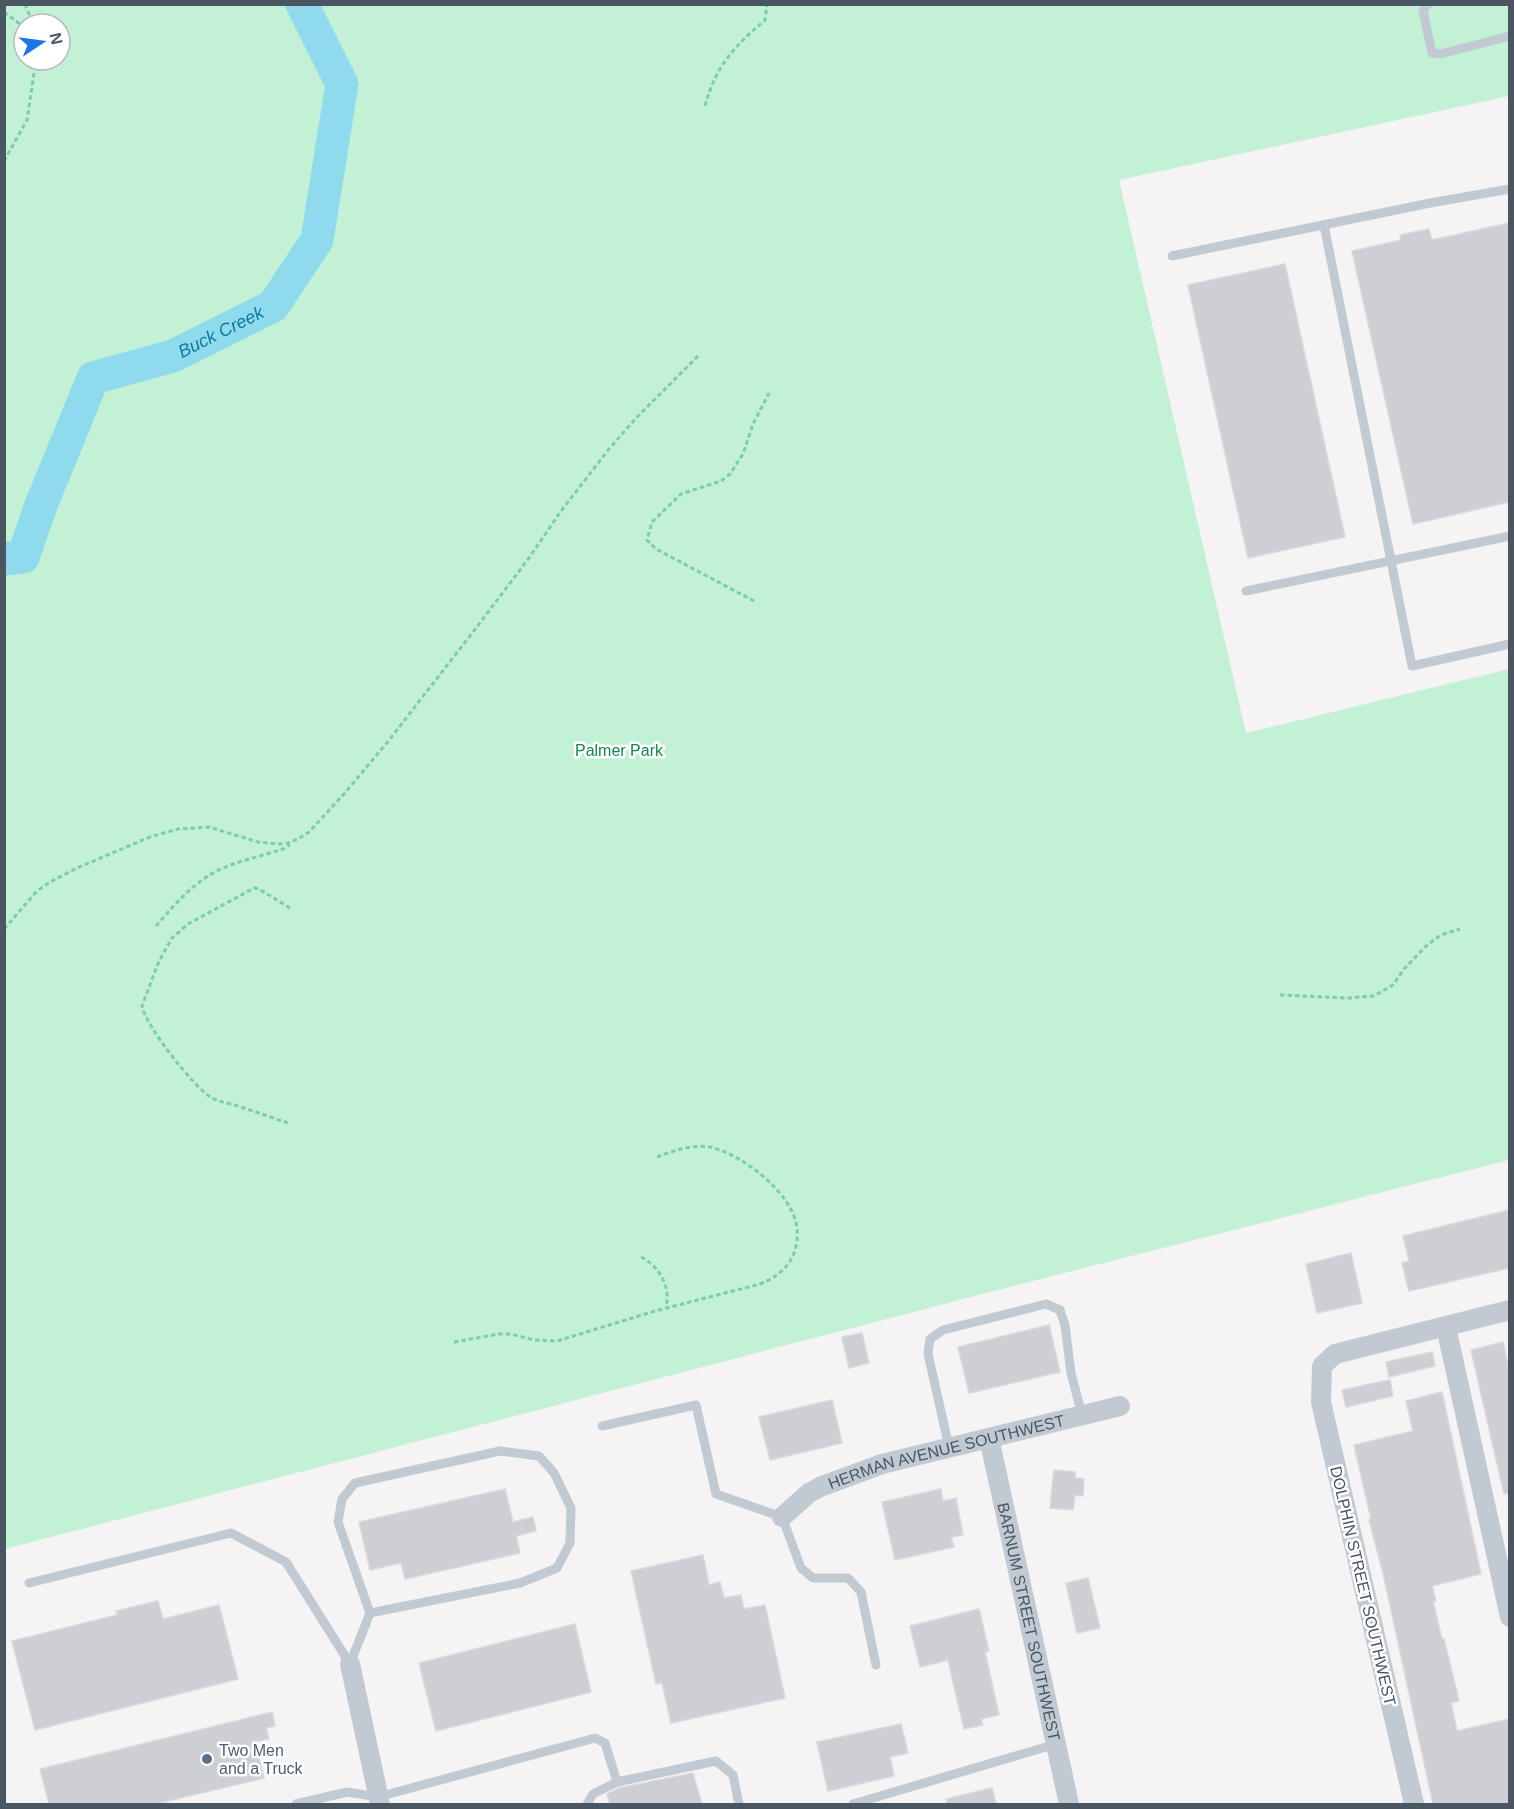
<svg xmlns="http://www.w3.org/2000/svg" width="1514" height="1809" font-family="Arial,sans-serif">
<rect width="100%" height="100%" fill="#f5f3f3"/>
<path fill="#c3f1d5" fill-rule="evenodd" d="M5 5H1509V96L1119 180 1246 733 1509 669V1160L1029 1282 5 1549ZM24 24H60V60H24Z"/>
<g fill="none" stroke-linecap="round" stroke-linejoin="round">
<path stroke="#90daee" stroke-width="33" id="s1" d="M4 559 23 557 41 505 93 378 173 356 273 306 317 240 342 84 302 4"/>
</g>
<g fill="#cdcfd5" stroke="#d7d9de" stroke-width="1.5">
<polygon points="1509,223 1509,502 1413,524 1352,251 1401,240 1400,235 1429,229 1432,240"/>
<polygon points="1285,264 1345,537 1248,558 1188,285"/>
<polygon points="1509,1210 1509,1268 1409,1291 1402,1263 1409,1261 1403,1236"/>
<polygon points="1351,1253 1362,1303 1317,1313 1306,1264"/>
<polygon points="1049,1325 1060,1372 969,1393 958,1347"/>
<polygon points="862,1333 869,1363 849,1368 842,1337"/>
<polygon points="1503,1342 1509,1370 1509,1493 1504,1494 1471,1350"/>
<polygon points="1432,1352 1435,1366 1389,1377 1386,1362"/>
<polygon points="1390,1380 1393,1396 1346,1407 1342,1390"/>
<polygon points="1442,1392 1481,1574 1432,1586 1436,1601 1433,1601 1442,1639 1444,1639 1459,1701 1451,1703 1457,1731 1509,1719 1509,1804 1433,1804 1383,1573 1369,1520 1371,1519 1354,1445 1413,1431 1406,1401"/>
<polygon points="832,1400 842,1443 770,1460 759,1417"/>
<polygon points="1054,1470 1075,1472 1075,1478 1084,1479 1083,1496 1075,1495 1073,1510 1050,1508"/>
<polygon points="505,1489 513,1522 533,1517 536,1531 516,1536 520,1553 405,1579 401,1563 370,1570 359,1522"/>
<polygon points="941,1489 943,1501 956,1498 963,1535 951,1537 954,1547 895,1560 882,1502"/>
<polygon points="703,1555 709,1585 720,1582 724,1598 741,1595 744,1609 765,1605 785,1698 671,1723 662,1683 656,1684 631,1571"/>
<polygon points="1088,1578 1100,1628 1077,1633 1066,1583"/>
<polygon points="158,1601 163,1619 219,1605 238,1679 35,1730 12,1641 117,1615 116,1611"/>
<polygon points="979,1609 989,1651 985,1652 999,1715 981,1719 983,1725 964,1729 948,1660 920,1667 910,1626"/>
<polygon points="575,1624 591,1692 436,1731 419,1663"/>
<polygon points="272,1712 275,1726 266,1728 269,1739 255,1742 264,1778 155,1804 49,1804 40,1769"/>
<polygon points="901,1724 908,1753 890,1757 894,1776 828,1791 817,1742"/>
<polygon points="693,1773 702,1804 610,1804 607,1794 619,1788"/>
<polygon points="992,1788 996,1804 947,1804 946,1799"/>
</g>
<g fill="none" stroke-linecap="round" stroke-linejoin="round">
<g stroke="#7ad0a6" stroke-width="3" stroke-dasharray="4.5 3" stroke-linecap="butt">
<polyline points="25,4 33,24"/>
<polyline points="4,12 24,27"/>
<path d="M705 106C716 65 734 47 765 20L767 4"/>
<polyline points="4,161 27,120 36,60"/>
<polyline points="754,601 656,549 647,540 652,522 681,494 721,481 730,474 743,454 753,424 769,393"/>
<path d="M156 926C177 902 198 877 228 866 246 859 265 855 283 849L290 845"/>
<polyline points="4,929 37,891 50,882 77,868 150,837 178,829 209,827 258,842 280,844 288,843 298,839 309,832 344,794 386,744 473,632 529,558 561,511 609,449 636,418 700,354"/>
<polyline points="1280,995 1347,998 1374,996 1393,985 1404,969 1428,944 1441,935 1460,929"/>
<path d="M288 1123C271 1117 253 1111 235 1105 228 1103 219 1102 212 1098 195 1089 145 1025 142 1006L159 961 172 938 188 924 254 888 259 889 290 908"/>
<path d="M641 1257C659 1266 671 1286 666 1307"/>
<path d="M454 1342 499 1334H511L534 1340 557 1341 655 1311 760 1284C776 1278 790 1267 795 1250 797 1243 798 1235 797 1228 793 1193 742 1154 710 1147 692 1144 673 1151 657 1157"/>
</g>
<g stroke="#c1cad2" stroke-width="9">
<polyline points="1428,4 1423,11 1432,53 1440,54 1510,36"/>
<polyline points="1324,225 1412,666 1510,644"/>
<polyline points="1172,256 1430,203 1510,189"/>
<polyline points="1246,591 1510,536"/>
<polyline points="602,1426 696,1405 716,1494 782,1517 801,1568 813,1578 848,1578 861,1592 876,1665"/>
<polyline points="949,1447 928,1354 930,1339 943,1330 1046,1304 1060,1310 1065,1325 1071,1373 1082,1415"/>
<polyline points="29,1583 231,1533 286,1562 350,1664"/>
<polyline points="350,1664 370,1613 520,1583 557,1568 570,1543 571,1508 554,1473 539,1456 500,1451 355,1483 342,1499 338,1522 370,1613"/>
<polyline points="296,1804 347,1792 378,1797 595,1738 605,1743 617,1782 716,1761 733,1775 739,1804"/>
<polyline points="587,1804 593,1794 617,1782"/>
<polyline points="853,1804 1056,1744"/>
</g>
<g stroke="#c1cad2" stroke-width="20">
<polyline points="1446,1327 1510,1617"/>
<path id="s2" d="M989 1438 1069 1804"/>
<path id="s3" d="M782 1517 809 1493 820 1487 882 1464 1120 1406"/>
<polyline points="350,1664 380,1804"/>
<polyline points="1414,1804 1321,1402 1322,1366 1335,1354 1510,1310"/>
</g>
</g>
<circle fill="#5c6f8a" stroke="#fff" stroke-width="2" cx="207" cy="1759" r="6"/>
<g text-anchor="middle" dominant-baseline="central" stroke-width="5" stroke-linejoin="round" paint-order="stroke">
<g font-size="16" fill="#17864f" stroke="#fff">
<text x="619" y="750">Palmer Park</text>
</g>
<g font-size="16" fill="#4a5661" stroke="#fff">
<text stroke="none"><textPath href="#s3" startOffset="180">HERMAN AVENUE SOUTHWEST</textPath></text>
<text transform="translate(1363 1586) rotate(77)">DOLPHIN STREET SOUTHWEST</text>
<text stroke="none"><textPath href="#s2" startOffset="188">BARNUM STREET SOUTHWEST</textPath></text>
</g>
<g font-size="16" fill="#4e5e75" stroke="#fff" text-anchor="start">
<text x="219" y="1750">Two Men<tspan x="219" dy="18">and a Truck</tspan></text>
</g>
<g font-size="18" font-style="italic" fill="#0c7c9b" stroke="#fff">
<text stroke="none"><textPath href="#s1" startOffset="348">Buck Creek</textPath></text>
</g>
</g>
<rect width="1514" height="1809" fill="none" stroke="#4a5661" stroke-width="12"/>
<g transform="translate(42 42) rotate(77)"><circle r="28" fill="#ffffff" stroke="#b7bbc0" stroke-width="1.5"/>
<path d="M0-4.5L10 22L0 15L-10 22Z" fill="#1a73e8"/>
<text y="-9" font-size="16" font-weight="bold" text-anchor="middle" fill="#4a5661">N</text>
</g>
</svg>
